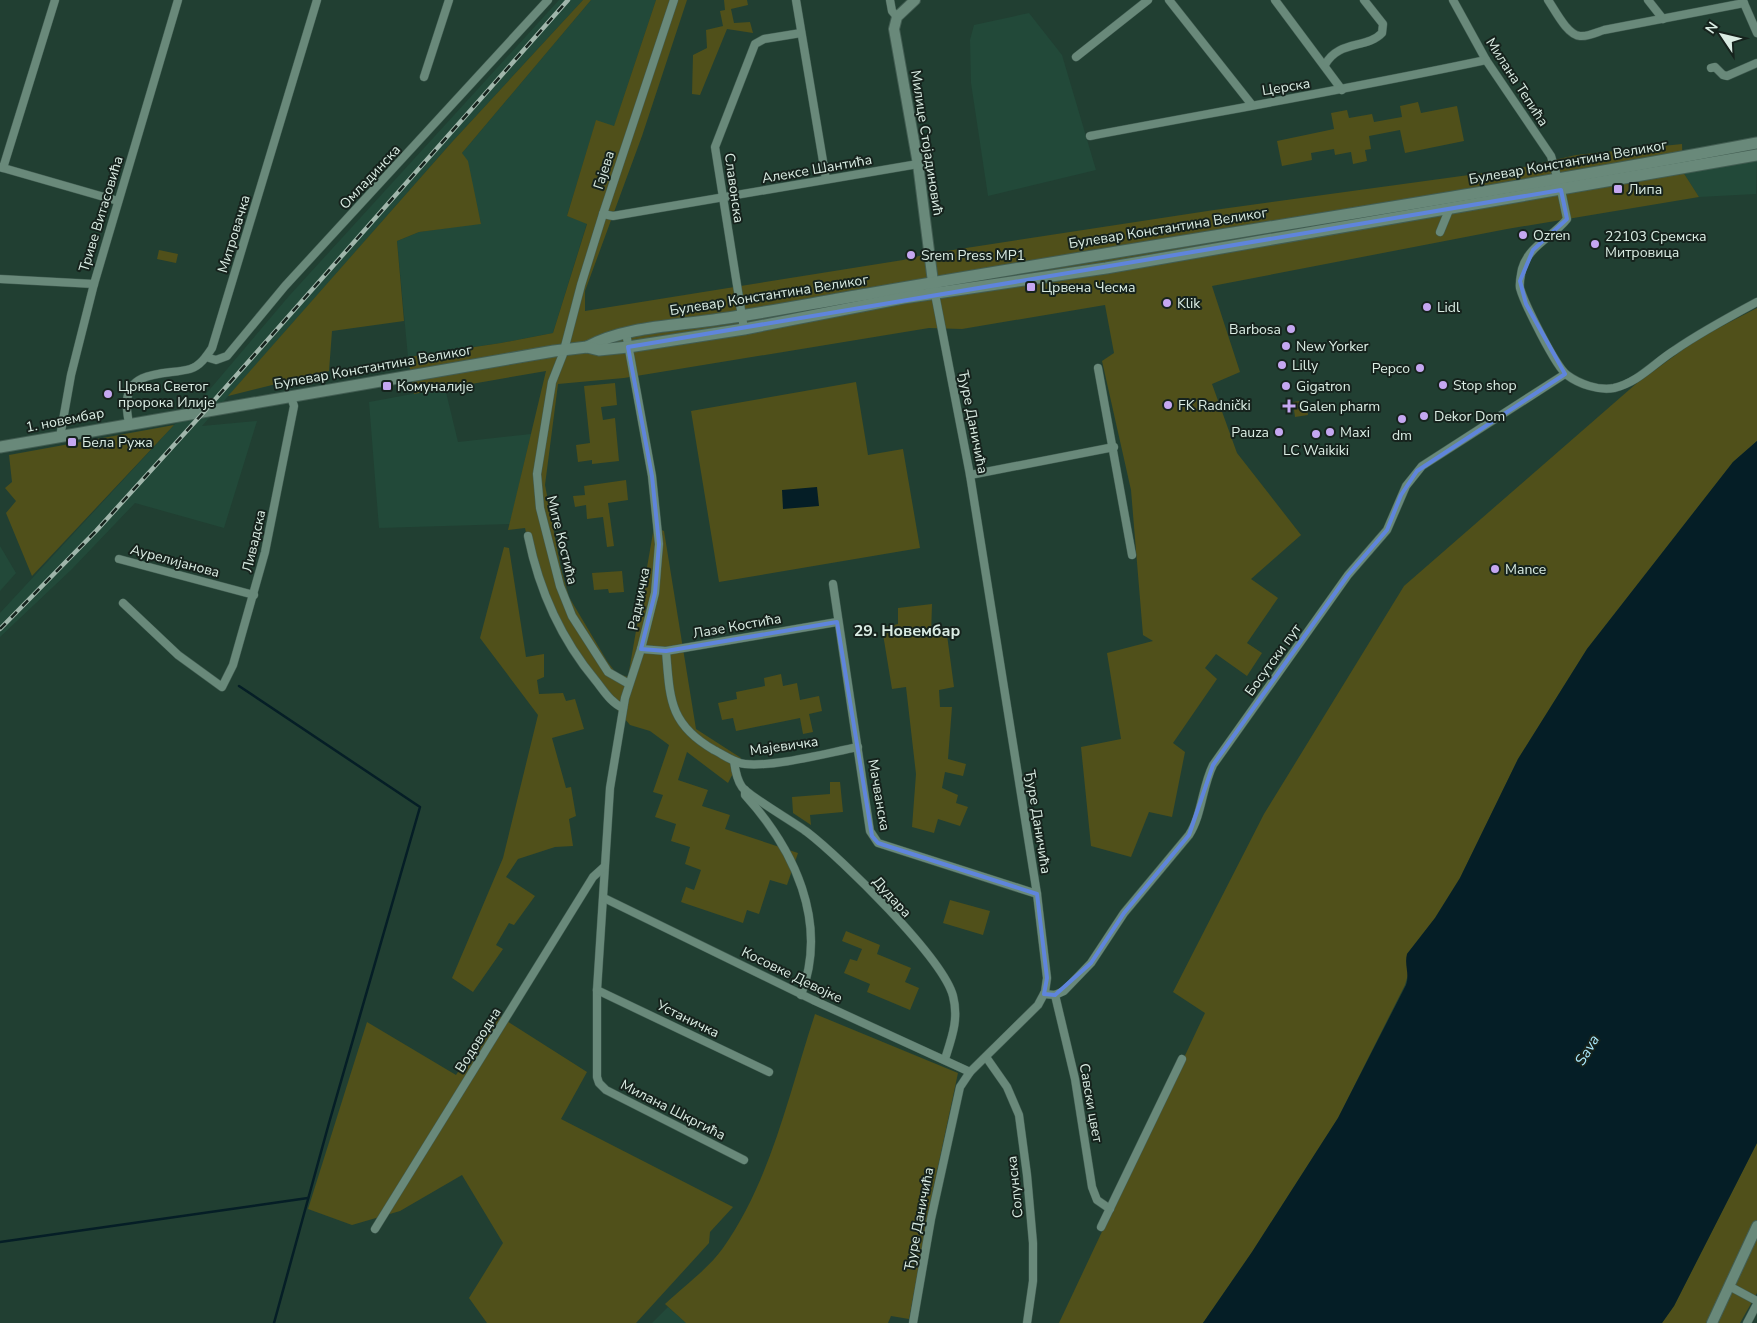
<svg xmlns="http://www.w3.org/2000/svg" width="1757" height="1323" font-family="'Nunito Sans',sans-serif">
<rect width="100%" height="100%" fill="#213f32"/>
<g fill="#224939">
<polygon points="559,0 583,0 452,142 202,426 257,421 224,528 135,503 72,569 0,637 0,613 174,425 194,408 289,296"/>
<polygon points="591,0 656,0 614,127 596,121 567,216 587,223 553,333 501,343 408,357 397,241 419,232 481,223 462,153"/>
<polygon points="1029,13 1062,55 1096,170 988,196 971,83 970,40 974,25"/>
<polygon points="1757,160 1756,194 1699,197 1683,172"/>
<polygon points="445,388 458,442 531,434 510,524 379,528 369,402"/>
<polygon points="0,546 16,573 0,591"/>
<polygon points="668,1307 686,1323 652,1323"/>
</g>
<g fill="#50501a">
<polygon points="583,0 591,0 462,153 468,161 481,224 419,232 397,241 404,321 332,331 329,371 228,396 452,142"/>
<polygon points="656,0 687,0 642,136 585,291 585,311 903,260 927,254 1214,210 1520,168 1576,155 1682,144 1683,172 1699,197 1507,229 1212,286 1240,372 1212,384 1237,453 1301,535 1251,579 1278,598 1247,643 1262,653 1247,676 1216,654 1205,668 1217,679 1173,743 1185,752 1172,817 1149,812 1131,857 1091,846 1081,747 1121,739 1107,653 1153,641 1143,635 1131,490 1102,361 1114,353 1105,305 962,329 929,328 624,378 558,384 545,485 561,569 569,597 607,661 616,673 628,677 654,527 664,531 696,729 741,758 728,783 687,752 678,780 708,790 702,806 730,815 725,829 798,853 787,885 770,880 759,914 747,910 743,923 681,902 686,887 694,890 701,870 685,864 690,847 671,841 676,824 655,817 663,795 653,792 669,745 650,731 630,725 587,674 533,565 525,528 508,530 546,371 414,394 408,357 501,343 553,333 587,224 567,216 596,120 614,126"/>
<polygon points="724,0 747,0 748,5 731,9 734,23 750,22 753,33 727,29 700,95 692,94 693,55 707,48 706,30 723,26 720,11 725,10"/>
<polygon points="1418,102 1421,113 1457,106 1464,141 1405,153 1400,130 1369,136 1371,149 1365,150 1367,161 1353,164 1351,152 1335,155 1334,149 1311,153 1312,160 1282,166 1277,141 1334,129 1331,113 1347,110 1349,118 1372,114 1374,122 1402,117 1400,106"/>
<polygon points="159,250 178,254 176,263 157,259"/>
<polygon points="1757,308 1757,441 1733,462 1587,649 1518,759 1460,878 1435,918 1407,954 1409,971 1405,985 1338,1118 1252,1252 1203,1323 1059,1323 1205,1013 1173,992 1264,814 1404,586 1637,383 1699,338"/>
<polygon points="856,382 868,455 903,449 920,548 719,582 691,411"/>
<polygon points="615,383 617,405 601,407 603,420 615,418 619,461 592,464 592,460 578,462 576,445 590,443 584,386"/>
<polygon points="1306,400 1308,415 1295,417 1293,402"/>
<polygon points="174,425 32,576 6,513 16,501 5,488 12,482 9,455"/>
<polygon points="626,480 628,500 608,503 614,546 607,547 603,517 587,519 586,505 575,507 573,496 585,495 584,486"/>
<polygon points="504,547 509,548 526,657 544,654 544,677 537,680 539,694 563,693 566,701 575,699 584,729 552,738 566,788 571,787 576,816 569,819 573,846 555,847 518,859 506,877 535,896 514,925 509,923 496,945 503,949 473,992 452,978 503,858 538,715 480,638"/>
<polygon points="622,571 624,592 609,593 608,589 594,590 592,573"/>
<polygon points="932,604 931,636 947,635 954,687 939,690 940,707 952,707 948,759 966,764 963,776 945,772 942,788 958,795 956,803 968,807 960,826 938,819 934,833 912,827 916,774 906,687 892,689 882,628 898,624 898,608"/>
<polygon points="781,674 783,686 797,683 800,700 819,696 822,711 809,714 813,732 803,734 800,718 736,731 733,718 722,720 718,703 737,699 736,692 765,686 764,678"/>
<polygon points="830,782 840,782 843,812 810,815 811,825 793,813 792,797 830,794"/>
<polygon points="950,900 990,911 983,935 943,923"/>
<polygon points="846,931 880,945 877,954 911,968 905,982 919,988 910,1010 867,992 870,984 844,973 850,959 857,961 862,949 842,941"/>
<polygon points="496,1014 587,1072 561,1119 733,1207 710,1232 709,1243 636,1323 487,1323 469,1298 503,1243 462,1175 400,1211 352,1225 308,1209 367,1022 456,1075"/>
<path d="M815 1014 958 1073 933 1190 909 1319 891 1316 888 1323H686L665 1304C683 1287 709 1268 723 1248 771 1180 789 1093 815 1014Z"/>
<polygon points="1757,1143 1757,1293 1740,1323 1662,1323 1674,1306"/>
</g>
<g fill="#051e26">
<path d="M1757 441V1143L1674 1306 1662 1323H1203L1252 1252 1338 1118 1406 985C1410 974 1404 965 1407 954L1435 918 1460 878 1518 759 1587 649 1733 462Z"/>
<polygon points="817,487 819,506 783,509 782,490"/>
</g>
<g fill="none" stroke-linecap="round" stroke-linejoin="round">
<g stroke="#051e26" stroke-width="2.5">
<polyline points="239,686 420,807 329,1123 274,1323"/>
<polyline points="0,1242 308,1198"/>
</g>
<g stroke="#425d52" stroke-width="9">
<g id="minor">
<polyline points="796,0 826,179"/>
<polyline points="890,0 892,11 897,17"/>
<polyline points="1169,0 1252,105"/>
<polyline points="1275,0 1342,90"/>
<path d="M1453 0 1486 60 1551 156 1561 190 1567 219C1553 237 1529 245 1522 269 1521 275 1519 282 1520 288 1524 303 1556 367 1567 375 1579 384 1599 391 1614 388 1639 382 1654 363 1675 350 1701 332 1729 317 1757 302"/>
<path d="M1548 0C1555 10 1567 35 1580 36 1588 37 1597 32 1604 30L1744 3"/>
<polyline points="1648,0 1663,19"/>
<polyline points="1743,1 1757,33"/>
<polyline points="1076,57 1148,0"/>
<path d="M1325 65C1338 40 1367 49 1382 33L1383 24 1364 0"/>
<polyline points="1711,68 1715,67 1723,75 1727,76 1757,63"/>
<polyline points="424,77 449,0"/>
<path d="M1090 136C1222 111 1354 88 1486 60"/>
<polyline points="0,167 118,201"/>
<polyline points="3,168 55,0"/>
<polyline points="603,214 613,216 918,164"/>
<polyline points="1440,232 1449,210"/>
<polyline points="0,279 94,284"/>
<polyline points="744,329 715,147 755,44 764,39 801,33"/>
<polyline points="626,333 652,476 659,544 655,593 641,649 625,698 610,788 597,990 597,1077 599,1083 606,1090 744,1160"/>
<polyline points="206,357 216,360 227,356 285,286 548,0"/>
<polyline points="1098,368 1132,555"/>
<path d="M129 424C128 417 126 408 127 401 129 369 169 375 190 369 200 366 206 357 212 348L317 0"/>
<polyline points="60,437 71,375 94,284 178,0"/>
<polyline points="970,475 1114,447"/>
<path d="M528 536C539 590 560 638 596 681 604 691 611 703 623 708"/>
<polyline points="119,559 254,595"/>
<polyline points="833,584 870,831 878,843 1037,894"/>
<polyline points="123,603 178,655 222,687 233,665 265,552 294,406 291,397"/>
<polyline points="641,649 666,651 837,622"/>
<path d="M666 651C670 699 669 724 714 750 724 755 734 763 745 764 775 767 827 753 858 747"/>
<polyline points="629,684 608,672 572,616 560,586 540,508 537,474 552,382 563,354 581,285 603,214 674,0"/>
<path d="M734 761C735 769 737 780 742 787 750 797 794 822 807 832 841 858 943 958 953 996 959 1019 952 1037 945 1059"/>
<path d="M745 790V795C794 849 829 922 801 995"/>
<polyline points="604,898 813,1000 970,1072"/>
<polyline points="597,990 769,1072"/>
<path d="M1044 994 1055 995 1064 991 1091 963 1124 913 1189 835C1202 815 1202 787 1213 765L1348 575 1387 530 1406 486 1422 466 1565 374"/>
<polyline points="1055,995 1075,1079 1092,1187 1097,1200 1110,1209"/>
<polyline points="986,1057 1007,1087 1019,1115 1027,1175 1033,1243 1033,1281 1027,1323"/>
<polyline points="1101,1227 1182,1059"/>
<polyline points="375,1229 593,877 604,867"/>
<polyline points="1729,1286 1757,1301"/>
<polyline points="913,1323 931,1219 960,1087 970,1072 1038,1005 1045,992 1047,978 1037,894 970,475 935,294"/>
<polyline points="1747,1323 1757,1304"/>
</g>
</g>
<g stroke="#425d52" stroke-width="12">
<g id="tertiary">
<polyline points="915,0 897,17 894,29 918,164 934,290"/>
<polyline points="1712,1323 1757,1226"/>
</g>
</g>
<g stroke="#425d52" stroke-width="13">
<g id="secondary">
<path d="M587 347C626 326 677 326 720 319 770 312 819 302 868 294 1164 242 1462 199 1757 143"/>
<polyline points="0,447 554,351 587,347 599,350 628,347 744,329 903,298 1106,268 1757,155"/>
</g>
</g>
<use href="#minor" stroke="#69897a" stroke-width="8"/>
<use href="#tertiary" stroke="#69897a" stroke-width="10"/>
<use href="#secondary" stroke="#69897a" stroke-width="11"/>
<g stroke="#a0b6ab" stroke-width="4.5">
<polyline id="rail" points="0,629 96,531 203,413 568,0"/>
</g>
<use href="#rail" stroke="#16231d" stroke-width="2.5" stroke-dasharray="8" stroke-linecap="butt"/>
</g>
<path fill="none" stroke="#5f85dc" stroke-width="4" stroke-linejoin="round" d="M1561 190 1567 219 1533 250 1520 281 1526 304 1565 374 1417 471 1401 495 1387 530 1348 575 1213 765 1189 835 1124 913 1091 963 1055 995 1044 994 1047 978 1037 894 878 843 872 836 837 622 666 651 641 649 655 593 659 544 652 476 628 347Z"/>
<g fill="#c5a7f1" stroke="#16231d" stroke-width="2">
<rect x="1613" y="184" width="10" height="10" rx="2.5"/>
<circle cx="1523" cy="235" r="5"/>
<circle cx="1595" cy="244" r="5"/>
<circle cx="911" cy="255" r="5"/>
<rect x="1026" y="282" width="10" height="10" rx="2.5"/>
<circle cx="1167" cy="303" r="5"/>
<circle cx="1427" cy="307" r="5"/>
<circle cx="1291" cy="329" r="5"/>
<circle cx="1286" cy="346" r="5"/>
<circle cx="1282" cy="365" r="5"/>
<circle cx="1420" cy="368" r="5"/>
<circle cx="1443" cy="385" r="5"/>
<rect x="382" y="381" width="10" height="10" rx="2.5"/>
<circle cx="1286" cy="386" r="5"/>
<circle cx="108" cy="394" r="5"/>
<circle cx="1168" cy="405" r="5"/>
<path d="M1286.5 398.5h5v5h5v5h-5v5h-5v-5h-5v-5h5z"/>
<circle cx="1424" cy="416" r="5"/>
<circle cx="1402" cy="419" r="5"/>
<circle cx="1279" cy="432" r="5"/>
<circle cx="1330" cy="432" r="5"/>
<circle cx="1316" cy="434" r="5"/>
<rect x="67" y="437" width="10" height="10" rx="2.5"/>
<circle cx="1495" cy="569" r="5"/>
</g>
<g text-anchor="middle" dominant-baseline="central" stroke-width="4" stroke-linejoin="round" paint-order="stroke">
<g font-size="14" fill="#daece3" stroke="#16231d">
<text transform="translate(1517 82) rotate(57)">Милана Тепића</text>
<text transform="translate(1286 87) rotate(-9)">Церска</text>
<text transform="translate(927 143) rotate(81)">Милице Стојадиновић</text>
<text transform="translate(1568 162) rotate(-10)">Булевар Константина Великог</text>
<text transform="translate(817 169) rotate(-10)">Алексе Шантића</text>
<text transform="translate(604 170) rotate(-72)">Гајева</text>
<text transform="translate(370 177) rotate(-47)">Омладинска</text>
<text transform="translate(734 188) rotate(82)">Славонска</text>
<text transform="translate(101 214) rotate(-73)">Триве Витасовића</text>
<text transform="translate(1168 228) rotate(-9)">Булевар Константина Великог</text>
<text transform="translate(234 234) rotate(-73)">Митровачка</text>
<text transform="translate(769 295) rotate(-9)">Булевар Константина Великог</text>
<text transform="translate(373 367) rotate(-10)">Булевар Константина Великог</text>
<text transform="translate(65 420) rotate(-11)">1. новембар</text>
<text transform="translate(973 422) rotate(79)">Ђуре Даничића</text>
<text transform="translate(562 540) rotate(76)">Мите Костића</text>
<text transform="translate(254 541) rotate(-77)">Ливадска</text>
<text transform="translate(175 561) rotate(15)">Аурелијанова</text>
<text transform="translate(639 599) rotate(-79)">Радничка</text>
<text transform="translate(737 626) rotate(-10)">Лазе Костића</text>
<text transform="translate(1273 660) rotate(-54)">Босутски пут</text>
<text transform="translate(784 746) rotate(-8)">Мајевичка</text>
<text transform="translate(879 795) rotate(80)">Мачванска</text>
<text transform="translate(1038 822) rotate(81)">Ђуре Даничића</text>
<text transform="translate(892 897) rotate(48)">Дудара</text>
<text transform="translate(792 975) rotate(26)">Косовке Девојке</text>
<text transform="translate(688 1019) rotate(26)">Устаничка</text>
<text transform="translate(478 1040) rotate(-58)">Водоводна</text>
<text transform="translate(1091 1103) rotate(80)">Савски цвет</text>
<text transform="translate(673 1110) rotate(27)">Милана Шкргића</text>
<text transform="translate(1015 1187) rotate(-96)">Солунска</text>
<text transform="translate(919 1219) rotate(-79)">Ђуре Даничића</text>
</g>
<g font-size="14" fill="#daece3" stroke="#16231d" text-anchor="start">
<text x="1628" y="189">Липа</text>
<text x="1533" y="235">Ozren</text>
<text x="1605" y="236">22103 Сремска<tspan x="1605" dy="16">Митровица</tspan></text>
<text x="921" y="255">Srem Press MP1</text>
<text x="1041" y="287">Црвена Чесма</text>
<text x="1177" y="303">Klik</text>
<text x="1437" y="307">Lidl</text>
<text x="1281" y="329" text-anchor="end">Barbosa</text>
<text x="1296" y="346">New Yorker</text>
<text x="1292" y="365">Lilly</text>
<text x="1410" y="368" text-anchor="end">Pepco</text>
<text x="1453" y="385">Stop shop</text>
<text x="118" y="386">Црква Светог<tspan x="118" dy="16">пророка Илије</tspan></text>
<text x="397" y="386">Комуналије</text>
<text x="1296" y="386">Gigatron</text>
<text x="1178" y="405">FK Radnički</text>
<text x="1299" y="406">Galen pharm</text>
<text x="1434" y="416">Dekor Dom</text>
<text x="1269" y="432" text-anchor="end">Pauza</text>
<text x="1340" y="432">Maxi</text>
<text x="1402" y="435" text-anchor="middle">dm</text>
<text x="82" y="442">Бела Ружа</text>
<text x="1316" y="450" text-anchor="middle">LC Waikiki</text>
<text x="1505" y="569">Mance</text>
</g>
<g font-size="15" font-style="italic" fill="#abeafe" stroke="#16231d">
<text transform="translate(1587 1050) rotate(-59)">Sava</text>
</g>
<g font-size="16" font-weight="bold" fill="#daece3" stroke="#16231d">
<text x="907" y="631">29. Новембар</text>
</g>
</g>
<g transform="translate(1722 35) rotate(305)" stroke="#16231d" stroke-width="4" paint-order="stroke">
<path d="M0-4L9 19L0 12L-9 19Z" fill="#daece3"/>
<text y="-8" font-size="14" font-weight="bold" text-anchor="middle" fill="#daece3">N</text>
</g>
</svg>
